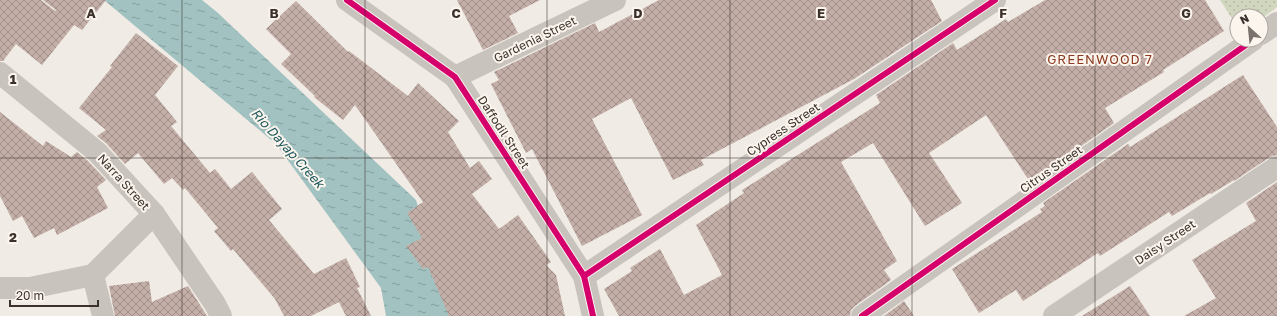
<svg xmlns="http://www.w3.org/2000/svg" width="1277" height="316" font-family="'Golos Text',sans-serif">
<defs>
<pattern id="green-dots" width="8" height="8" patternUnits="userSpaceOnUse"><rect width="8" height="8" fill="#d1d6bf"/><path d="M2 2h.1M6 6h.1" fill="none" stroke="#b4b8a4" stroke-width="1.8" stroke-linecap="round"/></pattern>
<pattern id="water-ripples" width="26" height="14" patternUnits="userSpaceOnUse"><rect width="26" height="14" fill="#a1c2c1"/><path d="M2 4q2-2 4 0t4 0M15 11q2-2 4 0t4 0" fill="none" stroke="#849e9d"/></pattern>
<pattern id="building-cross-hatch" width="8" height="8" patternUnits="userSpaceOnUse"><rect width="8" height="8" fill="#c3afa7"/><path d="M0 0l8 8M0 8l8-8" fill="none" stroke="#a08f88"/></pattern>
</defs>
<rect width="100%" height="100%" fill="#f0ebe5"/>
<polygon fill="url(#green-dots)" points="1220,0 1277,0 1277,7 1261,19 1261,16 1237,16 1237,26"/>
<polygon fill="url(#water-ripples)" points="104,0 202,0 218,13 416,200 452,316 386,316 381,288 276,144"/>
<g fill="url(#building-cross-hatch)">
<polygon points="0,0 41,0 55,11 56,10 43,0 106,0 82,30 74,25 42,65 16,44 3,61 0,61"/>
<polygon points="457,0 540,0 509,16 518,33 483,50"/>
<polygon points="659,0 931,0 942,21 854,79 701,160 704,165 673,180 631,98 592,119 642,215 582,246 532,149 526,153 491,84 499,80 494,72 595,23 599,32"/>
<polygon points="1045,0 1205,0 1224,31 1163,70 1164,72 1105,108 1114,123 1030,182 986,115 929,153 962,203 925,226 873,143 841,162 897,261 884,270 891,280 855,306 851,310 850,316 619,316 604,289 632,271 630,268 660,249 684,295 722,275 696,225 744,193 742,190 880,103 876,95 953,43 957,50 1006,19 1008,22"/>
<polygon points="296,1 348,52 349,51 408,96 418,83 459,121 448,132 470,168 479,161 492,179 472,194 499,229 518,215 551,262 546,265 556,275 565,316 449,316 428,267 423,269 406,246 422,238 407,213 423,202 355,105 343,120 314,97 315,96 281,64 291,54 266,29"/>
<polygon points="136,33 178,66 155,95 177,122 171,126 210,173 215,169 231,189 252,172 282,209 269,220 314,274 346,258 360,287 357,288 371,316 346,316 339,302 311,316 284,316 275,299 233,249 231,251 214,231 218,228 185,188 183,190 172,178 164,184 138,153 125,164 106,143 97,136 106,130 79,108 112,67 110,66"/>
<polygon points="1243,75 1277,127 1277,155 1270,157 1234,181 1234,180 1211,194 1210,193 1172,216 1169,212 1100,256 1098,253 1023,301 1016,290 979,313 952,269 1042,212 1040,209 1045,206 1043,203 1128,144 1130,147"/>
<polygon points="0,112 43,146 46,141 71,157 77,152 88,161 106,180 97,187 108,208 57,235 54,228 34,238 22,216 13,221 0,196"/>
<polygon points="1277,182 1277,316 1184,316 1216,298 1192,260 1256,221 1246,203"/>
<polygon points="149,281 152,302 188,286 207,316 115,316 109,286"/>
<polygon points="1130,286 1150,316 1082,316"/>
<polygon points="904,301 914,316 884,316"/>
</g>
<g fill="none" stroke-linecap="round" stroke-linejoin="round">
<g stroke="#c9c3be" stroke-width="22">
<polyline points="347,0 455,77 584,276 593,316"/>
<polyline points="1261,34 1277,23"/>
<polyline points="0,73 97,152 154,214 215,304 221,316"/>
<polyline points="455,77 615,0"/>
<polyline points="93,275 103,316"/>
<polyline points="584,276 995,0"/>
<polyline points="0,288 30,288 93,275 154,214"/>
<polyline points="862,316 1253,40"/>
<polyline points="1054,316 1277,167"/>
</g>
<g stroke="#fbf5ee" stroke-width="8">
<g id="cycleway">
<polyline points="347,0 455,77 584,276 593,316"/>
<polyline points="584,276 995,0"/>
<polyline points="862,316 1253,40"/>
</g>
</g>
<use href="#cycleway" stroke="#d6006c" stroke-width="6"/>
</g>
<path fill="none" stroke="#3b302b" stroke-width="1" stroke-opacity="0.55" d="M182 0V316M365 0V316M547 0V316M730 0V316M912 0V316M1095 0V316M0 158H1277"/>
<g text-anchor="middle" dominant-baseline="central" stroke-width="4" stroke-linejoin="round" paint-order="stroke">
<g font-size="12" fill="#3b302b" stroke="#fbf5ee">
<text transform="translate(535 39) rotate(-26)">Gardenia Street</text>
<text transform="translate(783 129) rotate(-34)">Cypress Street</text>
<text transform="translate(504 132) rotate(57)">Daffodil Street</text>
<text transform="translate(1051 169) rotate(-35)">Citrus Street</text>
<text transform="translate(124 182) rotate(48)">Narra Street</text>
<text transform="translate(1165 242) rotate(-34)">Daisy Street</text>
</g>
<g font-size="13" letter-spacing="1" fill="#8c3b22" stroke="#fbf5ee">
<text x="1100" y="59">GREENWOOD 7</text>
</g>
<g font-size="13" font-style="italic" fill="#1f5a5e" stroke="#fbf5ee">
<text transform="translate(288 148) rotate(48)">Rio Dayap Creek</text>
</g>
</g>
<g font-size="13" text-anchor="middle" font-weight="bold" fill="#3b302b" stroke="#fbf5ee" stroke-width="4" stroke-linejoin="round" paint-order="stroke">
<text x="91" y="18">A</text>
<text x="274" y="18">B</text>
<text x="456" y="18">C</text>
<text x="638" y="18">D</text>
<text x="821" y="18">E</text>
<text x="1003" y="18">F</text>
<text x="1186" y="18">G</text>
<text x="13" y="84">1</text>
<text x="13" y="242">2</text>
</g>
<g transform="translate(1249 28) rotate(333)"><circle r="19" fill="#fbf5ee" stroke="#aea6a0"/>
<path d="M0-3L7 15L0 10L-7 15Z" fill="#7a716c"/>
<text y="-6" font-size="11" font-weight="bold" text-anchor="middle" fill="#3b302b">N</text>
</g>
<path d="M10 300v6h88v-6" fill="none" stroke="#3b302b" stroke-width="2"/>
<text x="16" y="300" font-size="12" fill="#3b302b" stroke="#fbf5ee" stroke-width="3" paint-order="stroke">20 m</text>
</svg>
